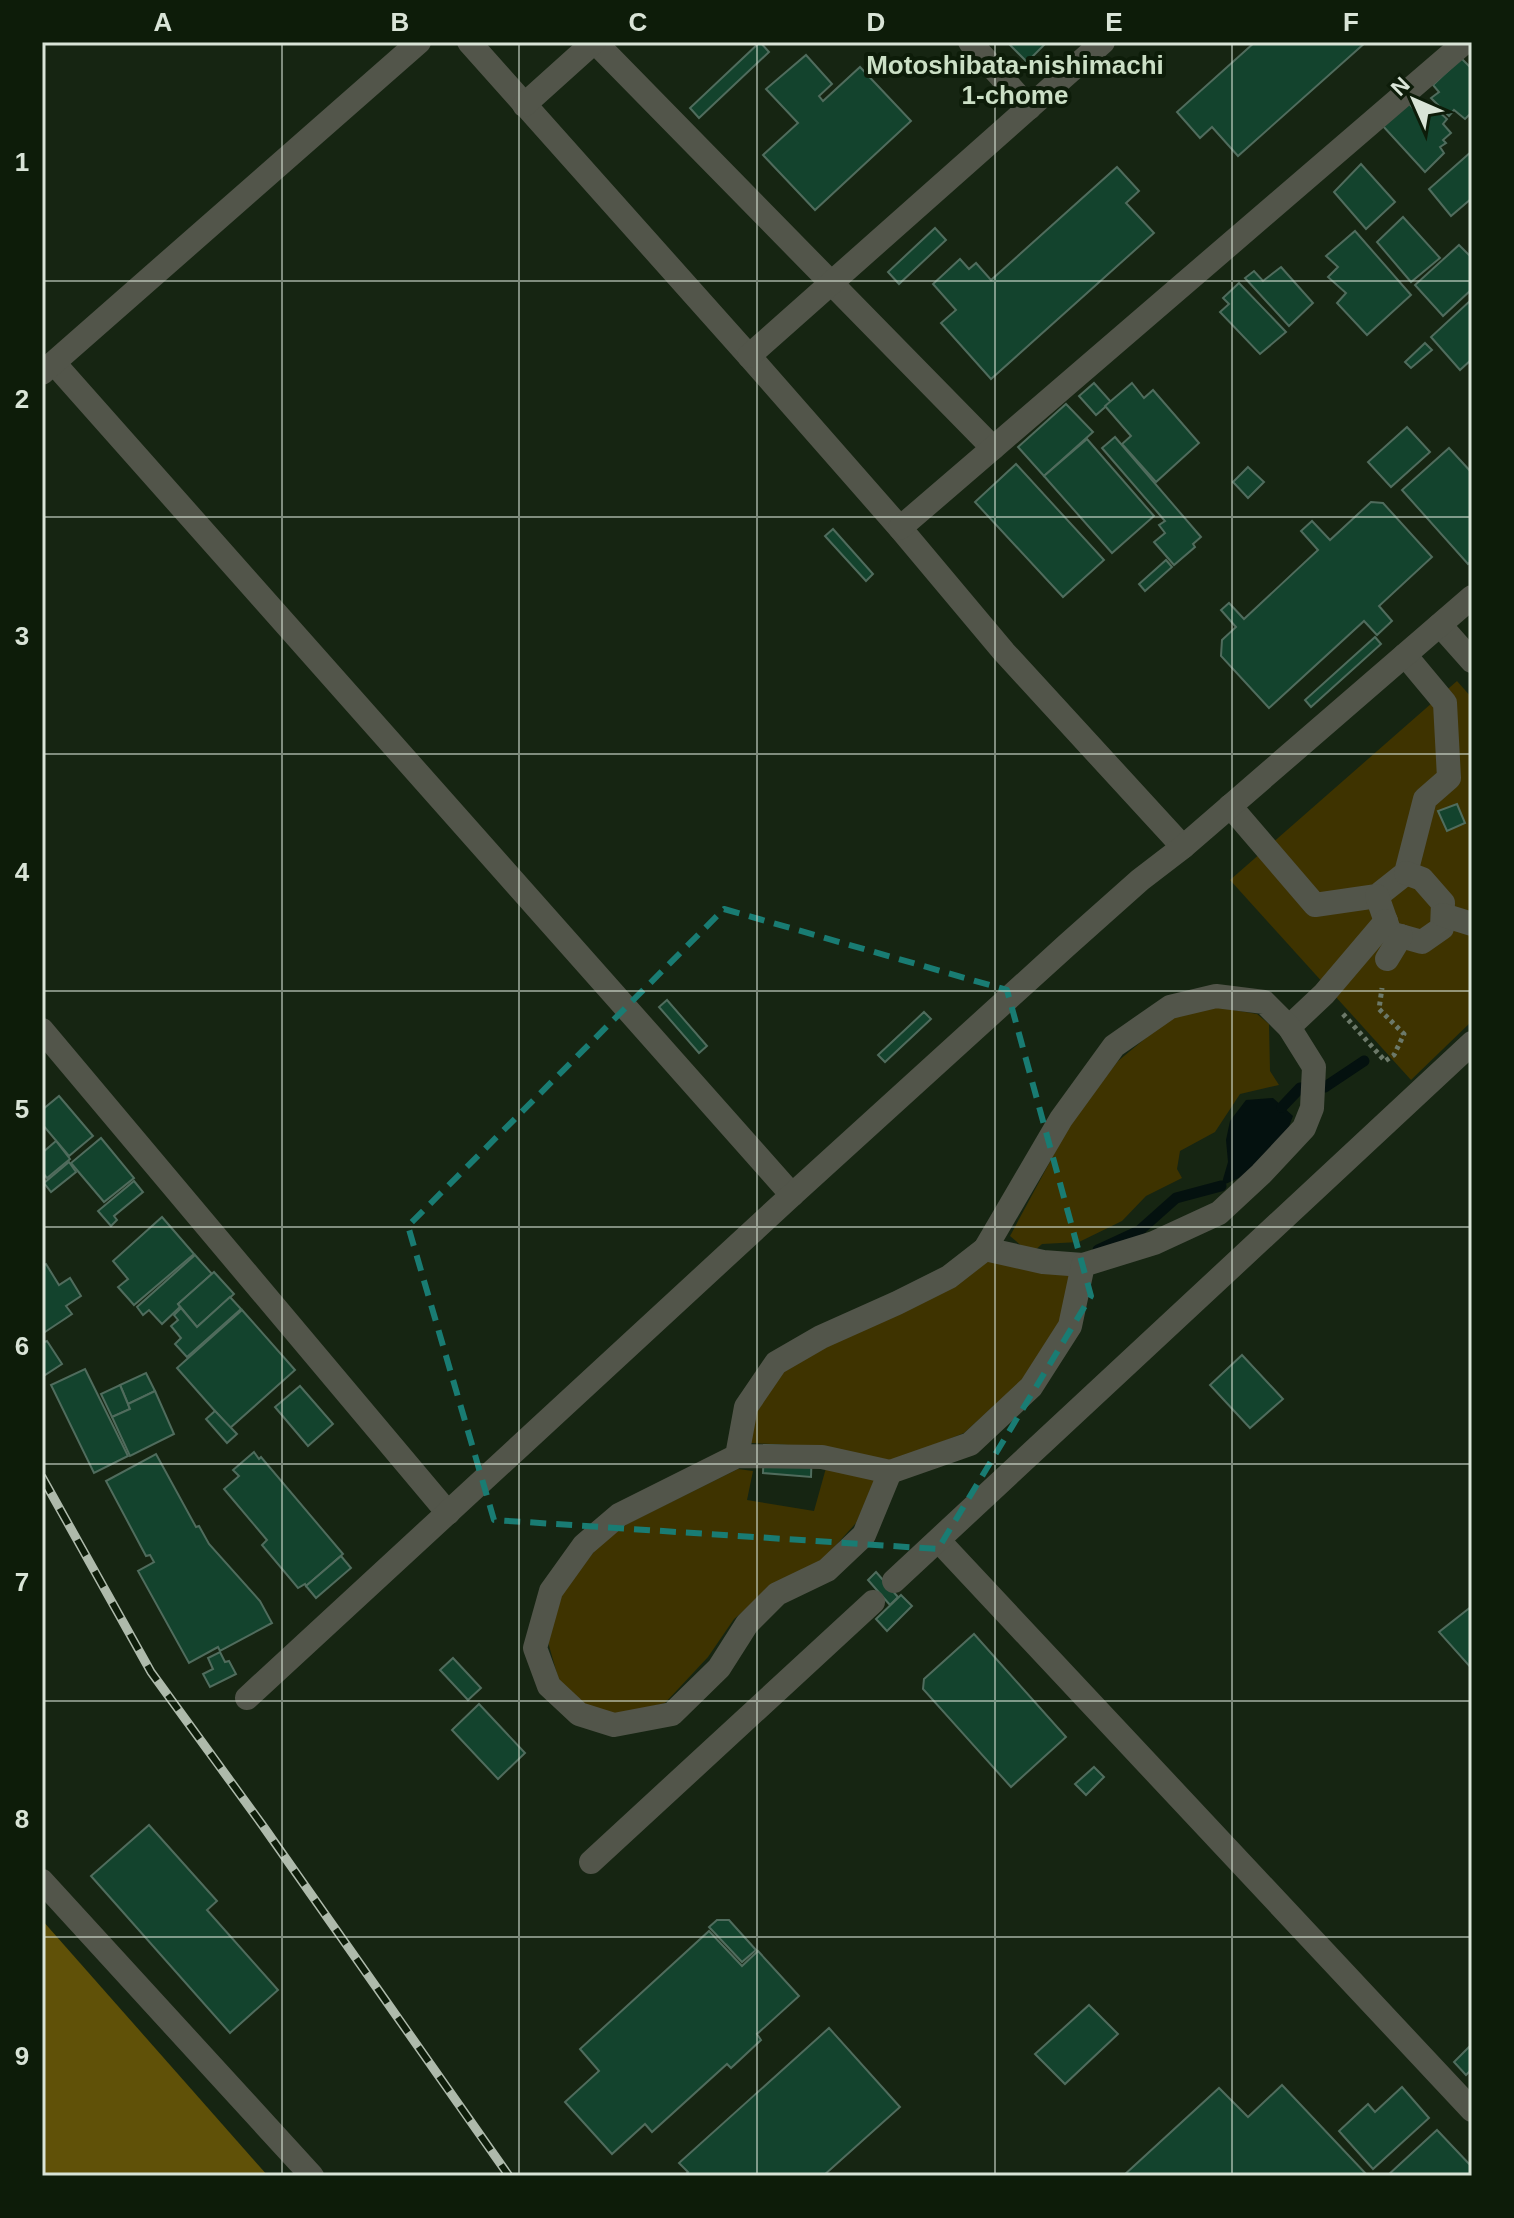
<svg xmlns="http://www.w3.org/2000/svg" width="1514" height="2218" font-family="Arial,sans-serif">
<rect width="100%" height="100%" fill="#162512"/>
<g fill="#3e3300">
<polygon points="1457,681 1472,698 1472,1021 1411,1080 1230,880"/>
<polygon points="1216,1007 1257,1014 1269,1024 1270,1071 1279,1085 1240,1094 1215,1132 1180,1151 1177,1169 1182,1178 1146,1196 1122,1221 1079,1242 1042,1244 1031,1254 1010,1236 1073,1119 1118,1061 1170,1018"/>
<polygon points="988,1259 1072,1274 1063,1320 1025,1378 964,1433 894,1461 824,1447 751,1443 755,1412 784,1368"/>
<polygon points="826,1468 875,1479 856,1523 817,1566 772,1587 734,1619 708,1657 665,1703 613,1716 585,1705 559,1681 548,1642 560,1596 596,1549 627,1524 738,1469 753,1471 747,1500 814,1511"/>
</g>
<polygon fill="#605108" points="42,1920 268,2176 44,2176 42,2173"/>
<polygon fill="#04110f" points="1273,1098 1293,1116 1288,1129 1250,1173 1221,1186 1228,1162 1226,1140 1230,1121 1246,1100"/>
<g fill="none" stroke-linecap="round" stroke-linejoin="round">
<g stroke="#04110f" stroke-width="11">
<polyline points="1282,1107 1300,1088 1325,1087 1364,1061"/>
<polyline points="1098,1250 1139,1231 1176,1198 1221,1186"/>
</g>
</g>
<g fill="#13432d" stroke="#506c5d" stroke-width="2">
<polygon points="760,42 769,52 699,118 690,108"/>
<polygon points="1007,42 1047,42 1027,62"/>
<polygon points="1255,42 1366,42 1238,156 1212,127 1200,138 1177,112"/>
<polygon points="806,55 832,84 819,96 823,101 860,67 911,121 815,210 763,155 798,123 766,89"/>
<polygon points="1461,58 1472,69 1472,112 1465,119 1454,110 1449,116 1431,98 1439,92 1433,85"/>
<polygon points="1407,101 1417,113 1428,102 1447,119 1443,124 1451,133 1443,140 1446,143 1440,147 1444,153 1425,172 1382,125"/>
<polygon points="1472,151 1472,198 1451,216 1429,189"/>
<polygon points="1361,164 1395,202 1366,229 1334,192"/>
<polygon points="1117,167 1139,191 1126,203 1154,233 991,379 941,323 956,310 933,284 960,259 969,269 976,263 991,280"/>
<polygon points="1403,217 1440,258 1411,282 1377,242"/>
<polygon points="935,228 946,240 899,284 888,272"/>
<polygon points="1355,231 1411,295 1367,335 1337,303 1346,293 1328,277 1338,267 1326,256"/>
<polygon points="1459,245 1472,258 1472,289 1443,316 1415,285"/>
<polygon points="1281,267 1313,303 1289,326 1245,278 1254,271 1263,281"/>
<polygon points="1239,283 1286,332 1260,354 1220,312 1229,304 1223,298"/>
<polygon points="1472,299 1472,359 1460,370 1431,337"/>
<polygon points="1425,343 1432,350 1411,368 1405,362"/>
<polygon points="1094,383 1111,402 1096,415 1079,396"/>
<polygon points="1132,383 1144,398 1153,390 1199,443 1156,482 1122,444 1131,436 1105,406"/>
<polygon points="1066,404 1093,432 1044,476 1018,447"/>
<polygon points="1407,427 1430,452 1391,487 1368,462"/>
<polygon points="1115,437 1201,537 1193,544 1195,547 1174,565 1154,542 1165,533 1159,525 1165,521 1102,448"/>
<polygon points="1087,439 1154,516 1112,553 1044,476"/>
<polygon points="1449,448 1472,473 1472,560 1468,564 1402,490"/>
<polygon points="1016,464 1104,560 1063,597 975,502"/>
<polygon points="1248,467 1264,482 1248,498 1233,482"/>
<polygon points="1371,502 1383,503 1432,557 1379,606 1392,621 1377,635 1364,621 1269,708 1221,656 1222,640 1236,627 1221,610 1229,603 1244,619 1318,550 1301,531 1312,521 1330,540"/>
<polygon points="833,529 873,574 866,581 825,536"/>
<polygon points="1166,560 1172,567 1145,591 1139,584"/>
<polygon points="1375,637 1381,644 1311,707 1305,700"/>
<polygon points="1457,804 1465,823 1447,831 1438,811"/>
<polygon points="667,1000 707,1046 699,1053 659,1007"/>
<polygon points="924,1012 931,1019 885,1062 878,1055"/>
<polygon points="59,1096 93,1136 69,1156 42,1124 42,1110"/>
<polygon points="101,1138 134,1178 104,1202 71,1163"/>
<polygon points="56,1141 70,1159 47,1178 42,1172 42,1153"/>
<polygon points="69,1162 76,1172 51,1192 44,1183"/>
<polygon points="134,1181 143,1192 114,1216 117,1220 111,1226 98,1211"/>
<polygon points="162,1217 194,1254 134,1305 118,1287 128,1279 113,1261"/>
<polygon points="195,1255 212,1274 178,1304 180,1307 162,1324 149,1310 143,1315 137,1307"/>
<polygon points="46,1264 59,1285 70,1278 81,1296 66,1306 72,1314 42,1334 42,1266"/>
<polygon points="214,1272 234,1294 197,1327 178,1304"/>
<polygon points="230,1297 241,1309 187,1357 175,1344 181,1338 171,1326 178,1320 174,1315 181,1308 197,1327"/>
<polygon points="242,1310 295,1370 230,1428 177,1368"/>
<polygon points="47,1341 62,1364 45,1375 42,1370 42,1343"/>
<polygon points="1242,1355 1283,1399 1250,1428 1210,1385"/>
<polygon points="85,1369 128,1456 94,1473 51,1385"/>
<polygon points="146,1373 155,1391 128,1404 120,1385"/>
<polygon points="120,1385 130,1409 112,1417 101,1394"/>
<polygon points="300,1386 333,1424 308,1446 275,1407"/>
<polygon points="155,1391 174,1434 130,1456 112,1417 130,1409 128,1404"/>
<polygon points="215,1411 237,1434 227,1443 206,1419"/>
<polygon points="764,1445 812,1447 811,1477 763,1473"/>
<polygon points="254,1452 259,1459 261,1457 343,1554 306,1586 305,1584 298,1588 262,1545 267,1540 224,1489 239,1476 233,1470"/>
<polygon points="156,1454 196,1527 199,1526 209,1544 260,1601 272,1623 220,1651 218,1647 189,1663 138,1571 154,1562 150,1555 146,1556 106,1481"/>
<polygon points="341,1556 351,1568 316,1598 306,1586"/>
<polygon points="876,1572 898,1597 890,1605 868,1580"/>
<polygon points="901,1595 912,1606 887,1631 876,1619"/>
<polygon points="1472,1606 1472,1669 1439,1632"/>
<polygon points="974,1634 1066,1737 1011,1787 923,1689 924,1679"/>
<polygon points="220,1652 225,1662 229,1661 236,1674 210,1687 203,1674 213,1669 208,1658"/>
<polygon points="453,1658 481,1688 468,1700 440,1670"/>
<polygon points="479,1704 525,1753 498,1779 452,1730"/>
<polygon points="1094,1767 1104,1777 1086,1795 1075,1784"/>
<polygon points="149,1825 217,1901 207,1910 278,1990 230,2033 91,1876"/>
<polygon points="717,1920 729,1920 756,1950 742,1962 709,1927"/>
<polygon points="709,1931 742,1966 758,1951 799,1996 757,2034 761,2040 731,2068 727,2064 652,2132 645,2124 612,2154 565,2102 599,2071 580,2049"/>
<polygon points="1089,2005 1118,2034 1065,2084 1035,2054"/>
<polygon points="829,2028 900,2107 823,2176 684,2176 688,2172 679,2163"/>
<polygon points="1472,2044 1472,2069 1466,2075 1454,2062"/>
<polygon points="1282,2085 1368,2176 1123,2176 1219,2088 1248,2117"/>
<polygon points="1402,2087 1429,2118 1373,2169 1339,2131 1368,2104 1375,2112"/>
<polygon points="1437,2130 1472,2167 1472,2176 1387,2176"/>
</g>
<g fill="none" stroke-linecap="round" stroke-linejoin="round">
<polyline stroke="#6c7969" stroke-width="5" stroke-dasharray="4 4" stroke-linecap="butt" points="1343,1014 1385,1061 1394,1055 1404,1034 1379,1009 1382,988"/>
<g stroke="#52554a" stroke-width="24">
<polyline points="469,42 749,356 900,528 1004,652 1183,847"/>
<polyline points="595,42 993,448"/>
<polyline points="970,42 1029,108"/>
<polyline points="524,105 594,42"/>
<polyline points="749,356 1103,42"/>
<polyline points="54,363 792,1195"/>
<polyline points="42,373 419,42"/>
<polyline points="900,528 1465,42"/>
<polyline points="1440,625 1472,661"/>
<polyline points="1230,806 1315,905 1377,896 1406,873 1425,799 1449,778 1445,703 1405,655"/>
<polyline points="1377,896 1390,933 1422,942 1442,928 1443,903 1422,879 1406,873"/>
<polyline points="1443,915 1472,924"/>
<polyline points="1387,959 1401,936"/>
<polyline points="1289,1027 1324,994 1386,921"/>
<polyline points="42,1030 448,1513"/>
<polyline points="985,1249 1043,1262 1083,1265"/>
<polyline points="737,1456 746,1407 776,1363 821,1337 897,1303 949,1277 985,1249 1061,1119 1114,1046 1170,1007 1216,996 1264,1002 1289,1027 1314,1067 1312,1108 1304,1128 1261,1174 1219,1213 1154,1243 1083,1265 1070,1326 1031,1387 970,1444 890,1472 822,1457 737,1456 619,1515 584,1545 551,1591 535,1648 549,1686 579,1714 614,1725 672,1714 719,1668 747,1624 777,1594 827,1570 864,1535 890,1472"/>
<polyline points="939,1541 1472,2110"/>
<polyline points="894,1581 1472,1043"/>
<polyline points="247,1698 792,1195 1067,945 1140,880 1183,847 1472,597"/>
<polyline points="591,1862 873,1602"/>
<polyline points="42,1881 312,2176"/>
</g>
<g stroke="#aebaab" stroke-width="9">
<polyline id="rail" points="42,1477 151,1672 263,1826 509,2176"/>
</g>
<use href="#rail" stroke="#0d1c09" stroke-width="6" stroke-dasharray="18" stroke-linecap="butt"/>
</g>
<path fill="none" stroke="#197c73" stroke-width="6" stroke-dasharray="16 10" stroke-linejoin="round" d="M724 909 1007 990 1091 1296 938 1549 494 1520 408 1226Z"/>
<path fill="none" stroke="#d9e4d7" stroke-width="2" stroke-opacity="0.55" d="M282 42V2176M519 42V2176M757 42V2176M995 42V2176M1232 42V2176M42 281H1472M42 517H1472M42 754H1472M42 991H1472M42 1227H1472M42 1464H1472M42 1701H1472M42 1937H1472"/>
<g text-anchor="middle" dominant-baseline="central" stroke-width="8" stroke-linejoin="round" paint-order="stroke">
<g font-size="26" font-weight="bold" fill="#cbdfc5" stroke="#0d1c09">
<text x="1015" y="65">Motoshibata-nishimachi<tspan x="1015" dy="30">1-chome</tspan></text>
</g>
</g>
<rect width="1514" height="2218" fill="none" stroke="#0d1c09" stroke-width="88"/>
<g transform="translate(1414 100) rotate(315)" stroke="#0d1c09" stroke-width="6" paint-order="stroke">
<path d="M0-6L14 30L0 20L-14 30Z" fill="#d9e4d7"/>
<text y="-12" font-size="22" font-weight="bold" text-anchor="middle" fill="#d9e4d7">N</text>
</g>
<rect x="44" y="44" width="1426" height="2130" fill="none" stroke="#d9e4d7" stroke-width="3"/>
<g font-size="26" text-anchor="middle" font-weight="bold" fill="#d9e4d7">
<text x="163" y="31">A</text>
<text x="400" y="31">B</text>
<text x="638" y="31">C</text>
<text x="876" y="31">D</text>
<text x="1114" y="31">E</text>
<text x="1351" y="31">F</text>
<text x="22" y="171">1</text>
<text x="22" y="408">2</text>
<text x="22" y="645">3</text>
<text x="22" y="881">4</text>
<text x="22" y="1118">5</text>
<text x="22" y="1355">6</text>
<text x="22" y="1591">7</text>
<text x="22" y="1828">8</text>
<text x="22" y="2065">9</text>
</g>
</svg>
